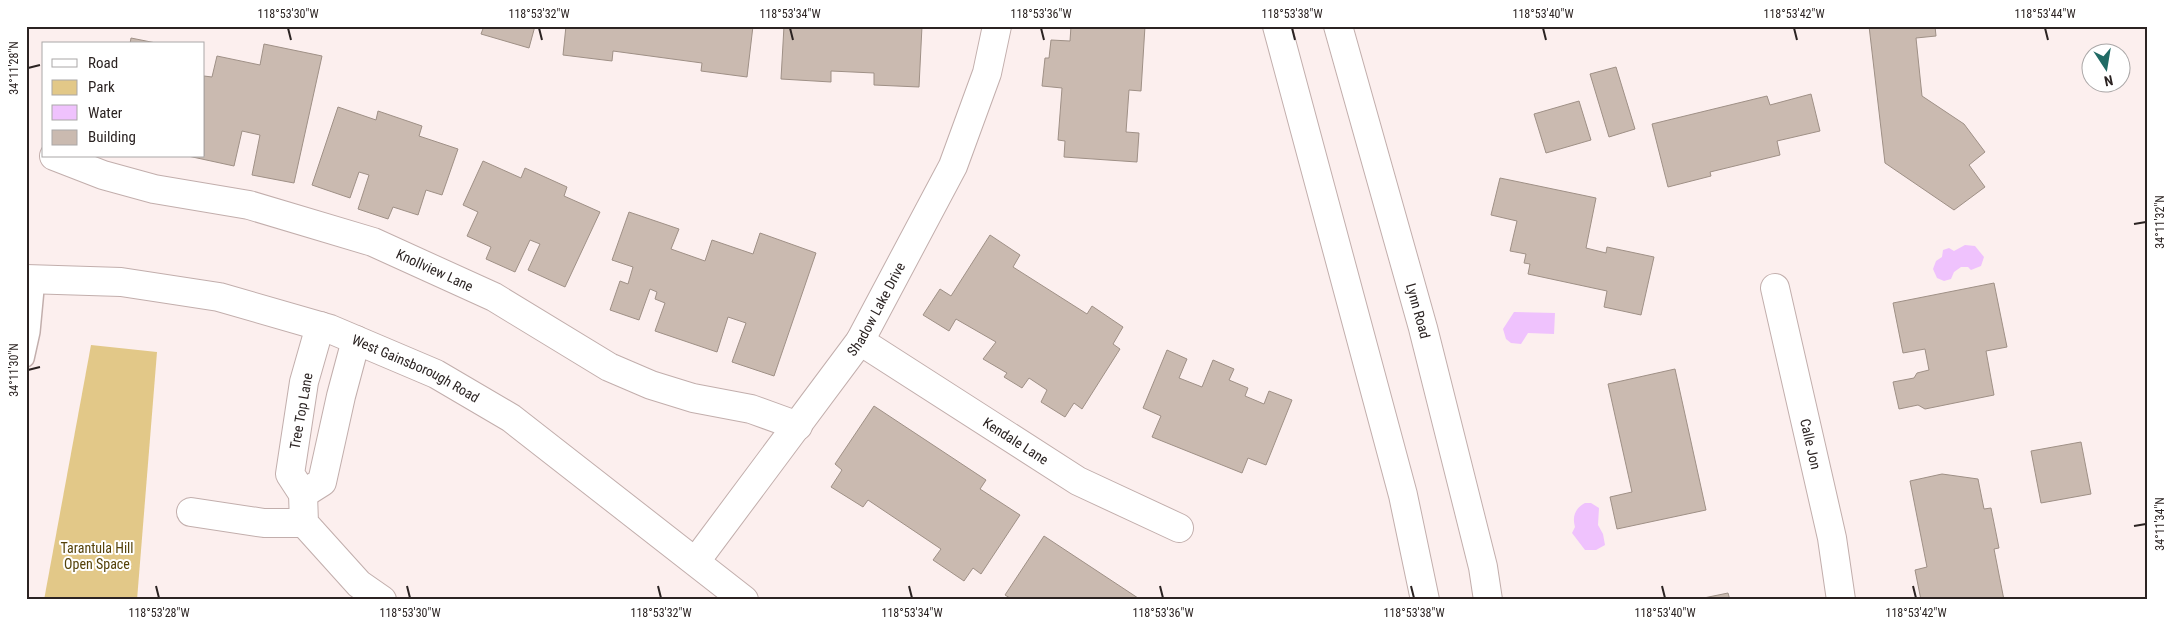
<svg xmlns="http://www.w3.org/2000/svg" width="2174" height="626" font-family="'Roboto Condensed',sans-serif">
<rect width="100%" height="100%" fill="#fcefee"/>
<polygon fill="#e2c888" points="91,345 157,352 137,600 44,600"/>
<g fill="#efc2fd">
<polygon points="1965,245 1975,246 1984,257 1981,266 1971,270 1968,267 1961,267 1954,272 1951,279 1944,281 1937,278 1933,269 1936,261 1942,257 1943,250 1949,248 1954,251"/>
<polygon points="1514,312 1555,313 1554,334 1528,333 1521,344 1511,343 1506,339 1503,329"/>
<path d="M1585 503H1591L1599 508 1598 525 1603 534 1605 545 1596 550H1585L1572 533 1575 527C1572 517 1575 508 1585 503Z"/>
</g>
<g fill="#cabab0" stroke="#9f9086">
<polygon points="484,26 535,26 529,48 481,34"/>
<polygon points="566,26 753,26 747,77 701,71 702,63 613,51 612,61 563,55"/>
<polygon points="784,26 922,26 919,87 874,85 874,73 831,71 831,82 781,79"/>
<polygon points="1071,26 1145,26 1141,91 1129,90 1126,132 1139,133 1137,162 1064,157 1065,141 1058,140 1062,88 1042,86 1045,58 1049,58 1051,40 1070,41"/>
<polygon points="1869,26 1935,26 1936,36 1916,38 1922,96 1964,124 1985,152 1969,165 1985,187 1954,210 1885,163"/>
<polygon points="131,38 161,44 130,44"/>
<polygon points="264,44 322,56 294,183 252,175 260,135 242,131 234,166 188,156 204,156 204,76 212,77 217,56 260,65"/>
<polygon points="1616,67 1635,129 1609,137 1590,74"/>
<polygon points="1811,94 1820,131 1777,141 1780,155 1710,172 1711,176 1668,187 1652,124 1767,96 1770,105"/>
<polygon points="1579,101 1591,140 1546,153 1534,114"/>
<polygon points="338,107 376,120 378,111 422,126 419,136 458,149 442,195 426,190 418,215 393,207 388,219 358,209 369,175 359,172 350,198 312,185"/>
<polygon points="483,161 521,178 525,168 567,187 564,196 600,212 565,287 528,270 540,244 530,240 515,272 486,259 491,247 467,236 478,212 463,205"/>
<polygon points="1500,178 1596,198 1586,248 1606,253 1607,247 1654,257 1641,315 1604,307 1607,291 1528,274 1530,264 1524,263 1526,254 1510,251 1517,221 1491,215"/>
<polygon points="629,212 679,229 671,249 705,261 712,240 753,254 760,233 816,253 774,376 732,362 746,323 728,317 717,352 655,331 665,303 655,299 657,292 650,289 639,320 610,310 620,281 628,284 633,267 612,260"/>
<polygon points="990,235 1020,255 1013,267 1087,314 1092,306 1123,327 1113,344 1120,349 1082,409 1074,403 1065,417 1041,402 1047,390 1029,378 1022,388 1004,377 1007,373 983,359 996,342 956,319 949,331 923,315 940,289 951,296"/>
<polygon points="1994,283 2007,347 1986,351 1994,395 1925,409 1918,405 1899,409 1893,382 1914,378 1917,373 1929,370 1925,349 1903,353 1893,303"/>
<polygon points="1167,350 1187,359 1179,378 1202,387 1213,360 1234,369 1229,380 1248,388 1245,396 1264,404 1269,391 1292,400 1266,465 1248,458 1242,473 1152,437 1161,416 1143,408"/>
<polygon points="1675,369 1706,510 1617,529 1610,497 1632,492 1608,384"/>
<polygon points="874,406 986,480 980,489 1020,515 981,574 973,568 964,581 933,560 941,549 868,500 863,507 831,487 842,470 835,464"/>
<polygon points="2081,442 2091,494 2041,503 2031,451"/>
<polygon points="1942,474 1978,479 1984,509 1991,508 1999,548 1994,549 2004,600 1921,600 1915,570 1927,567 1910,481"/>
<polygon points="1044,536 1141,600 1013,600 1005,595"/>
<polygon points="1728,593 1730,600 1694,600"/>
</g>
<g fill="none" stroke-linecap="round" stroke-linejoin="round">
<g stroke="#c2aeac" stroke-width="18">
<polyline id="lane" points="26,359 32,332 37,279"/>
</g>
<g stroke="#c2aeac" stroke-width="30">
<g id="street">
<path id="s1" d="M54 156 103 175 154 189 249 205 373 242 494 297 609 367 651 385 693 398 751 409 798 426"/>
<path id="s2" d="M1775 288 1832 538 1841 600"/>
<polyline points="320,326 304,382 290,474 303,494 304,523 359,584 382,600"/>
<path id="s3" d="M860 341 1078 481 1179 528"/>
<polyline points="303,494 322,482 341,396 356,340"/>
<polyline points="191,512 264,523 304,523"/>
<path id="s4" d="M696 561 860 341 953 166 987 73 997 26"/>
</g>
</g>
<g stroke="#c2aeac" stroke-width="30">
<g id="secondary">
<polyline points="1277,26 1403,495 1425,600"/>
<path id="s5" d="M1338 26 1423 328 1483 567 1488 600"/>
<path id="s6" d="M26 279 121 282 219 297 330 329 436 374 511 418 744 600"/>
</g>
</g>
<use href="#lane" stroke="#fff" stroke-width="15"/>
<use href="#street" stroke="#fff" stroke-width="28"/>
<use href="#secondary" stroke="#fff" stroke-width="28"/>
</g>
<path fill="none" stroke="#2b2322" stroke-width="2" d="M288 28 291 40M539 28 542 40M790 28 793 40M1041 28 1044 40M1292 28 1295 40M1543 28 1546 40M1794 28 1797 40M2045 28 2048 40M28 68 40 65M2134 224 2146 222M28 370 40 367M2134 526 2146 524M156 586 159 598M407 586 410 598M658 586 661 598M909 586 912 598M1160 586 1163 598M1411 586 1414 598M1662 586 1665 598M1913 586 1916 598"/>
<g text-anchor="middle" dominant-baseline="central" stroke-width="4" stroke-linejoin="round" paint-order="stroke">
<g font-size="14" fill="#2b2322" stroke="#fff">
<text stroke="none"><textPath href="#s1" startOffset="399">Knollview Lane</textPath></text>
<text stroke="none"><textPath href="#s4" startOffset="310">Shadow Lake Drive</textPath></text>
<text stroke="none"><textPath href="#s5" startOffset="296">Lynn Road</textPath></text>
<text stroke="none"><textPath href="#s6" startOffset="404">West Gainsborough Road</textPath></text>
<text transform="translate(301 411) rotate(-80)">Tree Top Lane</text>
<text stroke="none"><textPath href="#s3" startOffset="185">Kendale Lane</textPath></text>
<text stroke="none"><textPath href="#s2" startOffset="160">Calle Jon</textPath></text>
</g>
<g font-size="14" fill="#55420a" stroke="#fff">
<text x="97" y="548">Tarantula Hill<tspan x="97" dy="16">Open Space</tspan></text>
</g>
</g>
<rect width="2174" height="626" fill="none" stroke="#ffffff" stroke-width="55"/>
<rect x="42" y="42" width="162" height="115" fill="#ffffff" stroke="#aaa7a7"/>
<rect x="52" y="59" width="25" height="8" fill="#ffffff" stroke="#aaa7a7"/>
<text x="88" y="68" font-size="15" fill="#2b2322">Road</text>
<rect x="52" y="80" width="25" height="15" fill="#e2c888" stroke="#aaa7a7"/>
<text x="88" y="92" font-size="15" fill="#2b2322">Park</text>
<rect x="52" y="105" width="25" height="15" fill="#efc2fd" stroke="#aaa7a7"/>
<text x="88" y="118" font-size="15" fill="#2b2322">Water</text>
<rect x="52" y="130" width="25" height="15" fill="#cabab0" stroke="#aaa7a7"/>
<text x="88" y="142" font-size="15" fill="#2b2322">Building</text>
<g transform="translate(2106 68) rotate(168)"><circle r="24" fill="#ffffff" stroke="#aaa7a7"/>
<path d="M0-4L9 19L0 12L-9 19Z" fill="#206a64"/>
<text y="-8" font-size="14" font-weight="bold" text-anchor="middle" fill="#2b2322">N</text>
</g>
<rect x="28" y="28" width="2118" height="570" fill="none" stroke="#2b2322" stroke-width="2"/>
<g font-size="12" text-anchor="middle" fill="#2b2322">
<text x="288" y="18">118°53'30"W</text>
<text x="539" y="18">118°53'32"W</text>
<text x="790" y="18">118°53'34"W</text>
<text x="1041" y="18">118°53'36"W</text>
<text x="1292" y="18">118°53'38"W</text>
<text x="1543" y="18">118°53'40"W</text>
<text x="1794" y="18">118°53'42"W</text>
<text x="2045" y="18">118°53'44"W</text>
<text transform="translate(14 68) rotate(-90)" y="4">34°11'28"N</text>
<text transform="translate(2160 222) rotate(-90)" y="4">34°11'32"N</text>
<text transform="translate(14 370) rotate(-90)" y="4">34°11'30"N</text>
<text transform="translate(2160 524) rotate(-90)" y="4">34°11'34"N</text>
<text x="159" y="617">118°53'28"W</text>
<text x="410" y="617">118°53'30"W</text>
<text x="661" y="617">118°53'32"W</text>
<text x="912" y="617">118°53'34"W</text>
<text x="1163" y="617">118°53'36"W</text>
<text x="1414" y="617">118°53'38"W</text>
<text x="1665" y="617">118°53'40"W</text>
<text x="1916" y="617">118°53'42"W</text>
</g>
</svg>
